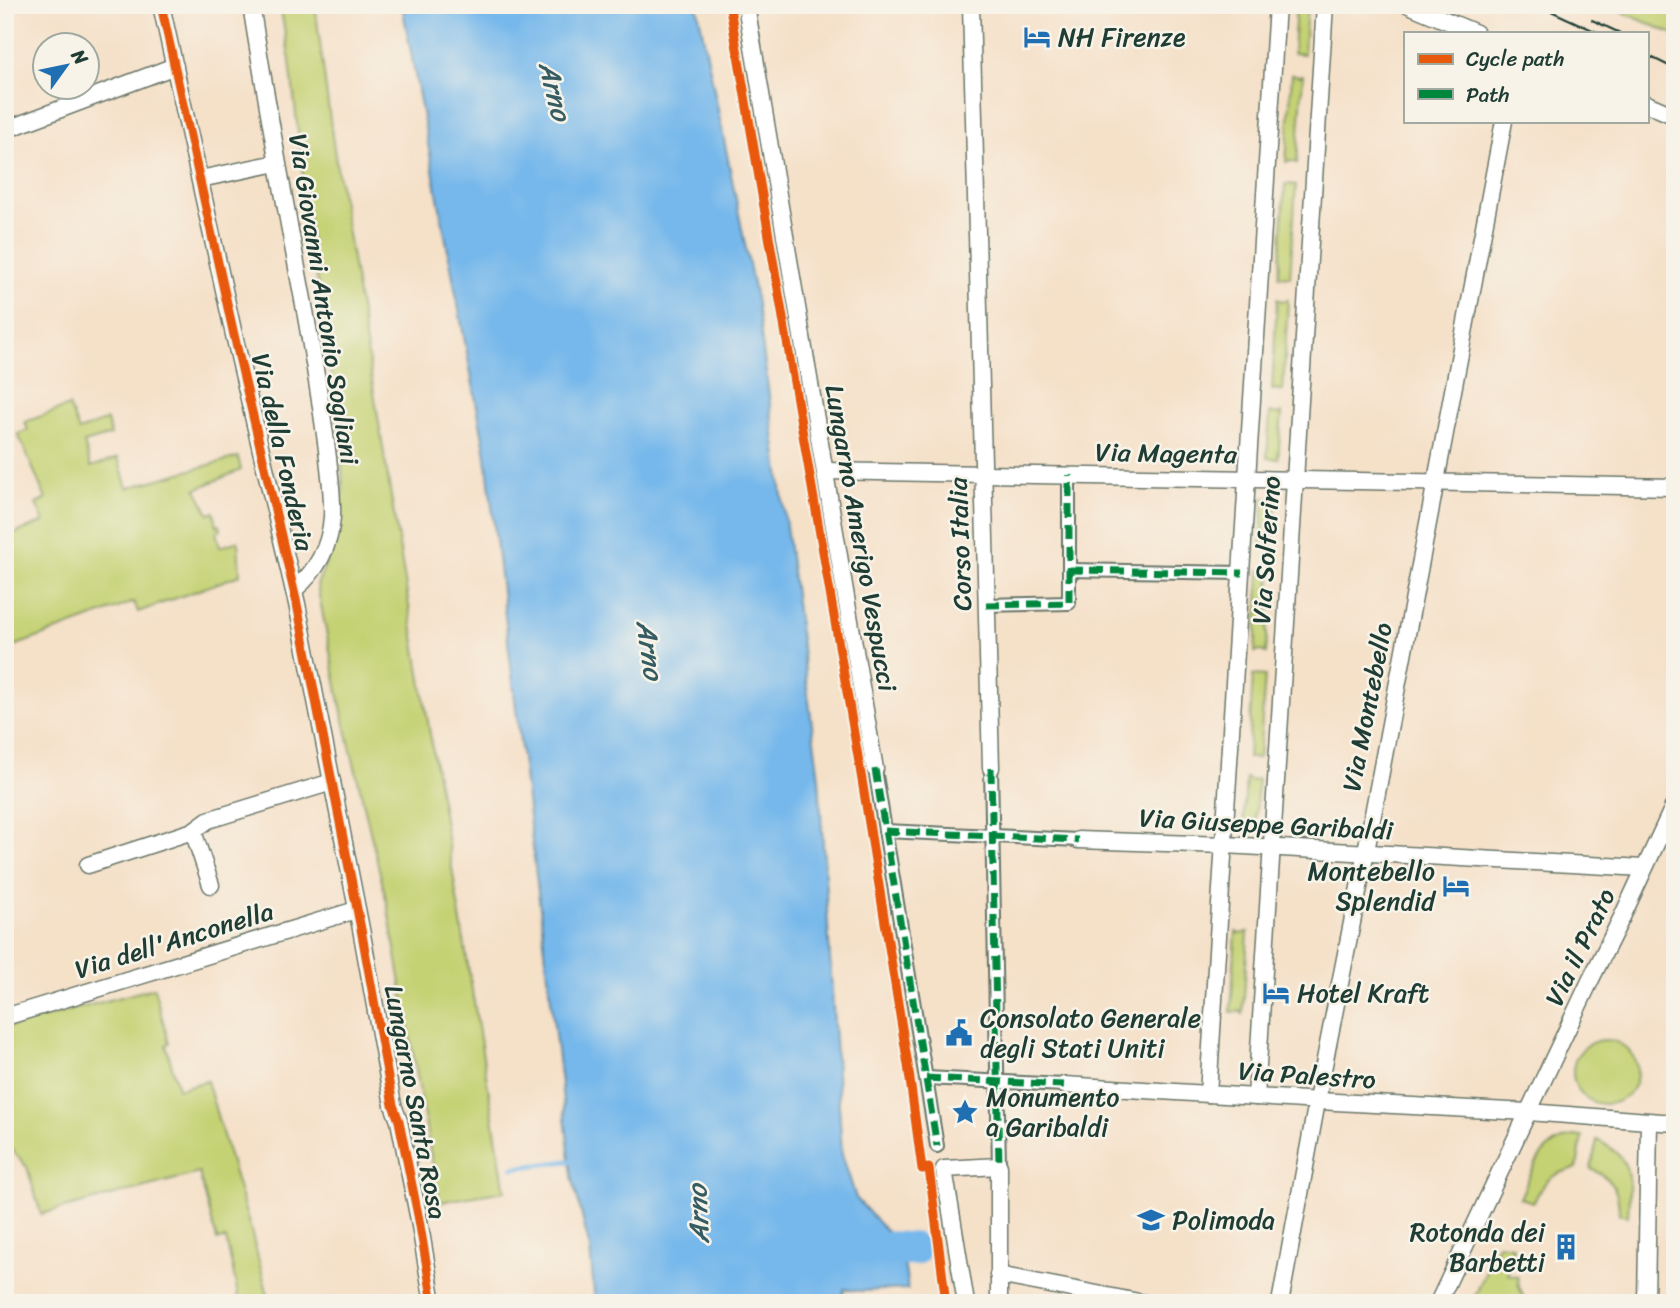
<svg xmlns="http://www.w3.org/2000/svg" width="1680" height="1308" font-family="Sriracha,sans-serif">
<rect width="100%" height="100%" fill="#f7f3e8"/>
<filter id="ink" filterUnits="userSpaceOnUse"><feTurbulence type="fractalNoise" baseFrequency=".0143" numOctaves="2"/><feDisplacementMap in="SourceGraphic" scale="14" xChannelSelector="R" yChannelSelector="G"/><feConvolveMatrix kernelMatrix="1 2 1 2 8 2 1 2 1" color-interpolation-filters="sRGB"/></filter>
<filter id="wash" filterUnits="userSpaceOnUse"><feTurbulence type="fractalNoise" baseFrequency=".00686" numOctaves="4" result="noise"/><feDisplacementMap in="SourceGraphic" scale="28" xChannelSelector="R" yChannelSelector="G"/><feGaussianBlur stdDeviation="1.57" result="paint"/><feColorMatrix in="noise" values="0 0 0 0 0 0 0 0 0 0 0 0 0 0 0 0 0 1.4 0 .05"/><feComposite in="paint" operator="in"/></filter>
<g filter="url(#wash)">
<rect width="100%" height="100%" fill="#f5e0c8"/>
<g fill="#c5d273" stroke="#728854" stroke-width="2">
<polygon points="280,5 315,5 333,143 505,1191 439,1202 387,903 342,712 317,585 337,535 343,491 342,467 329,356 309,230 290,61"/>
<polygon points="1296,5 1307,5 1304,54 1293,53"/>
<polygon points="1606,5 1671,5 1675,7 1675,35"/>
<polygon points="1292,74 1299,76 1303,75 1297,163 1292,161 1286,162"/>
<polygon points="1285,184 1296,185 1290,277 1279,276"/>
<polygon points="1277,299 1281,301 1288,300 1283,391 1275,389 1272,390"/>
<polygon points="69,406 79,431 107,420 111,435 84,443 91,467 118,458 127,488 238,457 241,470 196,489 209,514 214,512 217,526 220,525 221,530 216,532 220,547 238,541 240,575 138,612 134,602 9,648 5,639 5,537 44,522 36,504 46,499 18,434 28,430 25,422"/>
<polygon points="1270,412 1278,414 1282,413 1278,459 1267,458"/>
<polygon points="1264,498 1276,499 1273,548 1266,547 1261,548"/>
<polygon points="1260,570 1271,571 1266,653 1261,651 1255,652"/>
<polygon points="1253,675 1265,676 1259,758 1248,758"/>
<polygon points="1246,778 1251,781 1258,779 1255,829 1243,828"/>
<polygon points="1236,932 1241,934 1248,932 1243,1014 1239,1011 1231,1012"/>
<polygon points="154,988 169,1043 166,1045 178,1089 207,1081 251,1231 270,1303 240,1303 226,1239 217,1240 199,1173 41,1214 27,1167 5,1142 5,1028"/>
<circle cx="1605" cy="1072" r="32"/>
<path d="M1574 1136 1582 1137 1577 1168C1553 1173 1544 1179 1534 1202L1520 1198C1534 1168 1538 1144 1574 1136Z"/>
<path d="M1597 1140C1634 1158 1630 1179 1628 1216L1619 1214C1619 1191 1613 1178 1591 1169Z"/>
<polygon points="1498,1244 1513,1246 1508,1274 1518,1277 1519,1287 1526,1303 1472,1303"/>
</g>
<polygon fill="#76b8eb" stroke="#4a7a90" stroke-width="2" points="402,5 697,5 757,304 819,778 842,1154 856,1198 902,1249 908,1289 858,1291 844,1289 843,1303 595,1303 590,1249 572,1176 485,449"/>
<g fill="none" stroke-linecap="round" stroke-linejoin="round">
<polyline stroke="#76b8eb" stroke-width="5" points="513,1168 576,1160"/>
<polyline stroke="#76b8eb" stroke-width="33" points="857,1246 914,1249"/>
</g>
</g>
<g filter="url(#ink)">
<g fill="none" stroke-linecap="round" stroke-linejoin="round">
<g stroke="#6a7668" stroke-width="16">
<g id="pedestrian">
<polyline points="1069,570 1242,573"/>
<polyline points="986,605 1069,603 1069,475"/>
<polyline points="991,768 999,1166"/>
<polyline points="875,769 937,1146"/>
<polyline points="885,831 1078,840"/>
<polyline points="926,1078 1064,1085"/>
</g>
</g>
<g stroke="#6a7668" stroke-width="19">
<g id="minor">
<polyline points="161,5 234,335 297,604 361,929 393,1105 399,1121 419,1220 433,1303"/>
<path d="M251 5C267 105 285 205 304 305 313 356 322 407 328 458 330 477 333 497 332 517 330 546 317 571 294 590"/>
<polyline points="746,5 875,769"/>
<polyline points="971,5 991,768"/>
<polyline points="1409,5 1476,33"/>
<polyline points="1647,104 1675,116"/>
<polyline points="5,130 175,66"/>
<polyline points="200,179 277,163"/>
<polyline points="825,471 1675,487"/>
<polyline points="193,831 211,885"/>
<polyline points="1078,840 1224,845 1644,868"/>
<polyline points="88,865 193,831 208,820 332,782"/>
<polyline points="5,1017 356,910"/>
<polyline points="1064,1085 1336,1102 1528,1112 1675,1123"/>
<polyline points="1208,1094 1277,5"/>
<polyline points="1256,1097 1325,5"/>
<polyline points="998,1275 1144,1303"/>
<polyline points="966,1303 944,1169 999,1166 999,1303"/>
<polyline points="1280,1303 1320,1085 1363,867 1504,121"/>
<polyline points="1438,1303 1591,979 1622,917 1675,803"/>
<polyline points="1646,1303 1649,1122"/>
</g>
</g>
<use href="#pedestrian" stroke="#fff" stroke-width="12"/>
<use href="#minor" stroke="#fff" stroke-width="16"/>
<g stroke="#1f3d34" stroke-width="2">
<polyline points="1538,5 1599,33"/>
<polyline points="1592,20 1620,33"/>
<polyline points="1647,55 1675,69"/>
</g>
<g stroke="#00873e" stroke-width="7" stroke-dasharray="14 7" stroke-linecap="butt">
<polyline points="1069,570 1242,573"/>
<polyline points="986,605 1069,603 1069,475"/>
<polyline points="991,768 999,1166"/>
<polyline points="875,769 937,1146"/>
<polyline points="885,831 1078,840"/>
<polyline points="926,1078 1064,1085"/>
</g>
<g stroke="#f7f3e8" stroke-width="13">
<g id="cycleway">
<polyline points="161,5 234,335 297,604 361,929 393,1105 399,1121 419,1220 433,1303"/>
<polyline points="762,5 730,8 862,780 908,1065 922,1169 929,1168 946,1303"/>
</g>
</g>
<use href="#cycleway" stroke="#e8590c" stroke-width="9"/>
</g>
</g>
<defs>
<g id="hotel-bare" transform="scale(2.1)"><path d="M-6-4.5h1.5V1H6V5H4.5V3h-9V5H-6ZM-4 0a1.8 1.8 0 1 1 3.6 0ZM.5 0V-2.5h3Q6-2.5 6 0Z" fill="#1f6fb2" stroke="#f7f3e8" stroke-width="2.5" paint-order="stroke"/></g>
<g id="civic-bare" transform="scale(2.1)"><path d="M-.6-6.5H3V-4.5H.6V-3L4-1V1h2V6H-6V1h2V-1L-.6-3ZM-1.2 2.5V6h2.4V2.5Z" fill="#1f6fb2" stroke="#f7f3e8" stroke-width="2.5" paint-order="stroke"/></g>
<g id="sight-bare" transform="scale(2.1)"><path d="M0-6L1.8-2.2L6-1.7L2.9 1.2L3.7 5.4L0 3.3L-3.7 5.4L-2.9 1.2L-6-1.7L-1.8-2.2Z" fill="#1f6fb2" stroke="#f7f3e8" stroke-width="2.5" paint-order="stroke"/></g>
<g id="university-bare" transform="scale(2.1)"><path d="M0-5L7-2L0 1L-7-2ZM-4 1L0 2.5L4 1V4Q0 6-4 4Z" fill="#1f6fb2" stroke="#f7f3e8" stroke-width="2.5" paint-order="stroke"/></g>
<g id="building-bare" transform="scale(2.1)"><path d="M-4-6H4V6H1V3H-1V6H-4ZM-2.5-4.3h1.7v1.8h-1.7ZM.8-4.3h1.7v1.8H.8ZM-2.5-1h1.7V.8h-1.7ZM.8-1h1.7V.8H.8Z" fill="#1f6fb2" stroke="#f7f3e8" stroke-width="2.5" paint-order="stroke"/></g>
</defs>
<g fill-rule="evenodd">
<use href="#hotel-bare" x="1037" y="37"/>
<use href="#hotel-bare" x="1456" y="886"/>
<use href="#hotel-bare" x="1276" y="993"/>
<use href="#civic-bare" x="959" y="1033"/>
<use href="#sight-bare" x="965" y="1112"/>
<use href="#university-bare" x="1151" y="1220"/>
<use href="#building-bare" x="1566" y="1247"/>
</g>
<g text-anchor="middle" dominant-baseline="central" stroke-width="5" stroke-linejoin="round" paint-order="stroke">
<g font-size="26" fill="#1f3d34" stroke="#f7f3e8" text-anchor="start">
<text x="1058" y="37">NH Firenze</text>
<text x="1435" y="871" text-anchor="end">Montebello<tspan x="1435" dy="30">Splendid</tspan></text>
<text x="1297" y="993">Hotel Kraft</text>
<text x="980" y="1018">Consolato Generale<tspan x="980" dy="30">degli Stati Uniti</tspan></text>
<text x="986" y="1097">Monumento<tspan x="986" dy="30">a Garibaldi</tspan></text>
<text x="1172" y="1220">Polimoda</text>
<text x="1545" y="1232" text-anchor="end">Rotonda dei<tspan x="1545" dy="30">Barbetti</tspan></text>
</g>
<g font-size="26" fill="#1f3d34" stroke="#f7f3e8">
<text transform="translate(324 299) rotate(81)">Via Giovanni Antonio Sogliani</text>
<text transform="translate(283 452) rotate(77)">Via della Fonderia</text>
<text transform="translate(1166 453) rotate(1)">Via Magenta</text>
<text transform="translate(861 538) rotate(80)">Lungarno Amerigo Vespucci</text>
<text transform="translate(960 544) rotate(-92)">Corso Italia</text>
<text transform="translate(1266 550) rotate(-86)">Via Solferino</text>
<text transform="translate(1367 707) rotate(-79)">Via Montebello</text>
<text transform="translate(1266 824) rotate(3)">Via Giuseppe Garibaldi</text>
<text transform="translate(174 940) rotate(-17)">Via dell'Anconella</text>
<text transform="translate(1580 947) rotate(-64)">Via il Prato</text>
<text transform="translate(1307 1075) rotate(4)">Via Palestro</text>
<text transform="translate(416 1102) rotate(79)">Lungarno Santa Rosa</text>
</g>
<g font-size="28" font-style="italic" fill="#355c62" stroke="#f7f3e8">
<text transform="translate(555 91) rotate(76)">Arno</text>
<text transform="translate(650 650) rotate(82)">Arno</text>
<text transform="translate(698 1214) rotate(-93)">Arno</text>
</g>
</g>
<rect width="1680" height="1308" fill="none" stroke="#f7f3e8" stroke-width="28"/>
<rect x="1404" y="32" width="245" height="91" fill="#f7f3e8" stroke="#a1aaa0" stroke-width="2"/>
<rect x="1418" y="54" width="35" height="10" fill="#e8590c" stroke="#a1aaa0" stroke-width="2"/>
<text x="1466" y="66" font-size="21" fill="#1f3d34">Cycle path</text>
<rect x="1418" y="89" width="35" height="10" fill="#00873e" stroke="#a1aaa0" stroke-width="2"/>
<text x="1466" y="102" font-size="21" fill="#1f3d34">Path</text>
<g transform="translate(66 66) rotate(57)"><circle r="33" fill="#f7f3e8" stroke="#a1aaa0" stroke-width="2"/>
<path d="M0-5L12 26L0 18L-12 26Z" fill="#1f6fb2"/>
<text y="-10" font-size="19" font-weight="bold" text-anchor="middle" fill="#1f3d34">N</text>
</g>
</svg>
